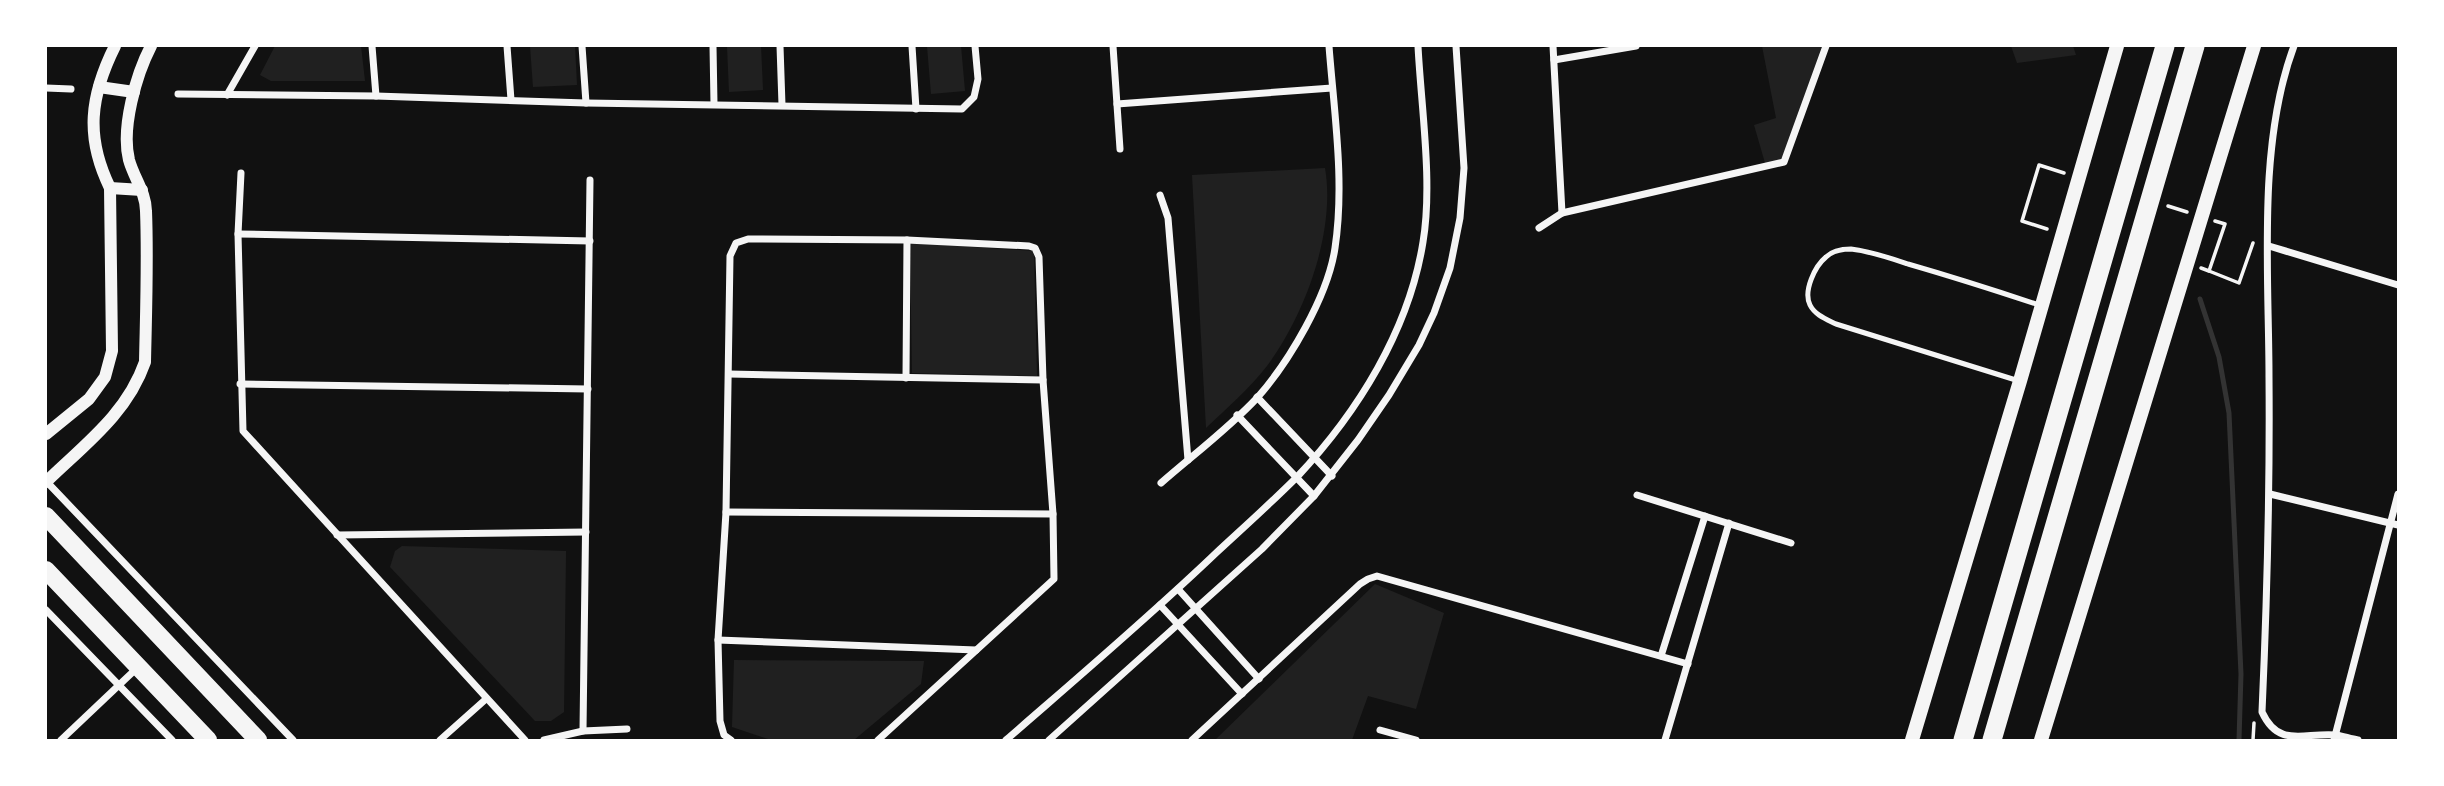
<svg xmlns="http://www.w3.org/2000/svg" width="2444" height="786" font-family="Raleway,sans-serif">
<rect width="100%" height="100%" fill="#111"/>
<g fill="#202020">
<polygon points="275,46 361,46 365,81 271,81 260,75"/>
<polygon points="530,46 575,46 577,85 533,87"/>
<polygon points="727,46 761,46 763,90 729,92"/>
<polygon points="927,46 961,46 965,91 931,94"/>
<polygon points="1762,46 1822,46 1782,160 1765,163 1754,125 1776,118"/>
<polygon points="2011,46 2073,46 2076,55 2017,63"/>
<path d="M1325 168C1336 231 1305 315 1267 366 1249 389 1226 409 1206 428L1192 175Z"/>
<polygon points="910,243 1034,251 1037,376 912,373"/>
<polygon points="402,546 566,551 564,712 551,721 535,721 390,567 395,551"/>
<polygon points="1375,584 1444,613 1416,709 1368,696 1352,740 1215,740"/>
<polygon points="734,660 924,661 921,684 854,740 771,740 732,727"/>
</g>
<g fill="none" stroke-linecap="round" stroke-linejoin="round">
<polyline stroke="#333" stroke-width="5" points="2200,299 2219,357 2229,413 2241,674 2239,740"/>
<g stroke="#f5f5f5" stroke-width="3.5">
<polyline points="2168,206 2187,212"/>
<polyline points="2047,229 2022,221 2039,165 2064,173"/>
<polyline points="2201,268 2209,271 2225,224 2215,221"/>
<polyline points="2209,271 2239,283 2253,243"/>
<polyline points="2253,740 2254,723"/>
</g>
<path stroke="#f5f5f5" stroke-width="5" d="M2019 381 1836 324C1826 319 1815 315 1810 305 1803 291 1815 266 1826 257 1832 251 1842 249 1851 249 1870 251 1890 258 1908 264 1953 277 1997 291 2042 306"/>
<g stroke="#f5f5f5" stroke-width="7">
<polyline points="372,46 376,96"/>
<polyline points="507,46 511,100"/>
<polyline points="582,46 586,103"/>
<polyline points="713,46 714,104"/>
<polyline points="780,46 782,105"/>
<polyline points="912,46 916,109"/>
<polyline points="1113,46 1120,149"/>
<polyline points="1553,46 1562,213"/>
<path d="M2294 46C2257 145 2269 273 2269 377 2270 489 2267 600 2262 712 2279 749 2304 732 2336 735 2343 736 2351 739 2358 740"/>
<polyline points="1554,60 1636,46"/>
<polyline points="46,88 71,89"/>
<polyline points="178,94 376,96 586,103 962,109 974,97 978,79 975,46"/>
<polyline points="227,95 255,46"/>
<polyline points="1117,104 1332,88"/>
<polyline points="241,173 238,234 243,431 525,740"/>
<polyline points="1160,195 1168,218 1188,460"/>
<polyline points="1539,228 1562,213 1784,162 1826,46"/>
<polyline points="238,234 590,241"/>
<polyline points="2269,246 2398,285"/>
<polyline points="729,374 1043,380"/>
<polyline points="906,378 907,240"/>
<polyline points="240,384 588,389"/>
<polyline points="1257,397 1332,476"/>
<polyline points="1237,415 1314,496"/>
<polyline points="46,481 293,740"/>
<path d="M1161 483C1193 455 1228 429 1257 398 1289 362 1328 296 1335 248 1345 182 1334 112 1329 46"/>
<polyline points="2270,494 2398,525"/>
<polyline points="1637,495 1791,543"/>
<polyline points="726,512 1053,514"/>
<polyline points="337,535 586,532"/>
<polyline points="1178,589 1259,679"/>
<polyline points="1160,605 1242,694"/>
<polyline points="46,610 172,740"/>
<polyline points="718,640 976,650"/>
<polyline points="1661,656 1705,516"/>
<polyline points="1380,730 1416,740"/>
<polyline points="583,731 590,180"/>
<polyline points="61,740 137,668"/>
<polyline points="440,740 486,699"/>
<polyline points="544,740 583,731 627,729"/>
<polyline points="731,740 724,735 720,721 718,640 726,512 730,256 736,243 748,239 907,240 1029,246 1035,248 1039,257 1043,380 1053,514 1054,579 878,740"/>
<path d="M1006 740C1076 679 1148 618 1216 553 1243 528 1271 503 1297 477 1358 412 1409 330 1423 242 1433 183 1421 106 1418 46"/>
<polyline points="1049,740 1262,549 1314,496 1358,440 1389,395 1419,345 1434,313 1450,268 1460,218 1464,168 1456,46"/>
<polyline points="1192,740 1360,584 1368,579 1377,576 1688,664"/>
<polyline points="1665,740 1729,523"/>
<polyline points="2334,740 2398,494"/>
</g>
<g stroke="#f5f5f5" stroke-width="12">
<polyline points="99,87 134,92"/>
<polyline points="110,188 142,190"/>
<path d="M46 434 89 399 105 377 112 351 110 188C85 137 90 96 115 46"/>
<path d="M46 482C84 445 127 414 145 362 146 312 148 261 146 211 146 193 134 178 129 160 121 128 136 75 151 46"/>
</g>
<g stroke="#f5f5f5" stroke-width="14">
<polyline points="1912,740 2020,381 2117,46"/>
<polyline points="2041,740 2254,46"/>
</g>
<g stroke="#f5f5f5" stroke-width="18">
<polyline points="46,516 258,740"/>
<polyline points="46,570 208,740"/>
</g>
<g stroke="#f5f5f5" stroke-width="19">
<polyline points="1963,740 2165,46"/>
<polyline points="1992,740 2195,46"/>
</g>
</g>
<rect width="2444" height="786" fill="none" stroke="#ffffff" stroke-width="94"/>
</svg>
